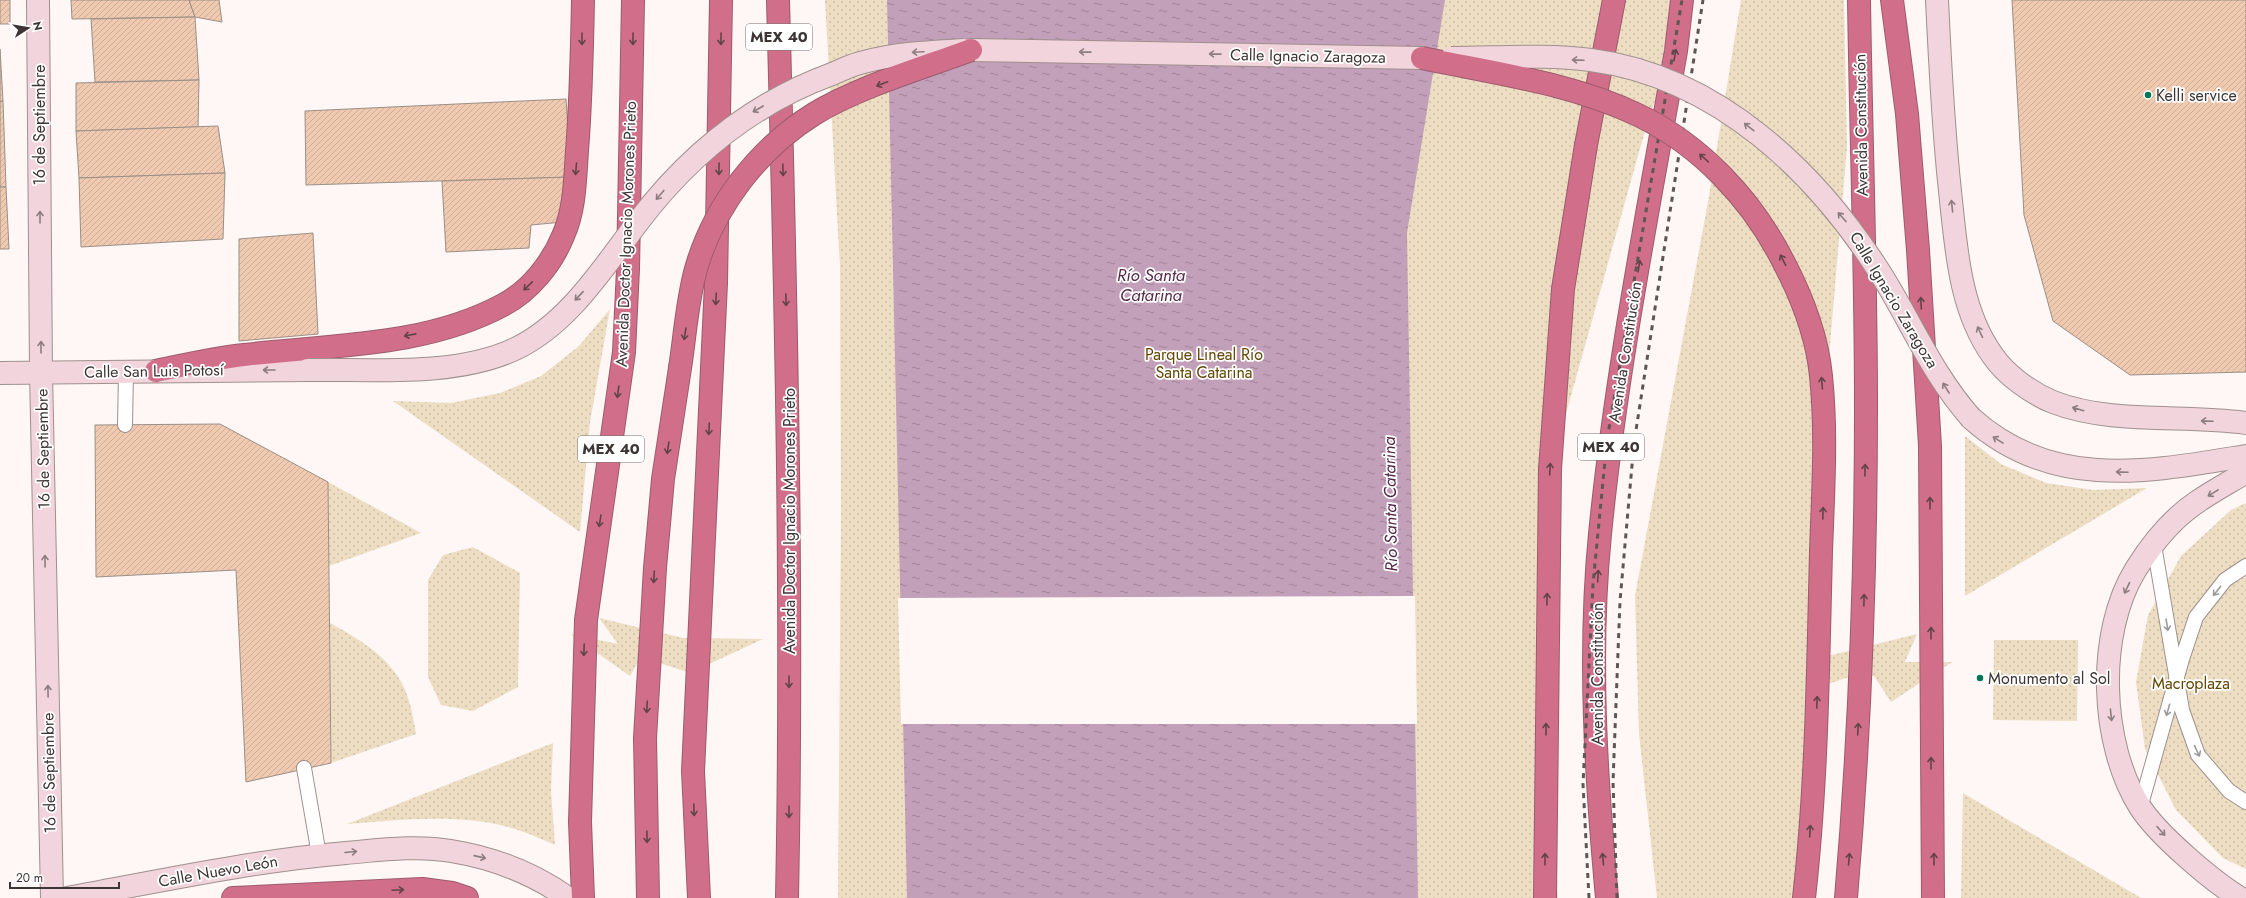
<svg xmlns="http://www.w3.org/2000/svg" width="2246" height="898" font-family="Jost,sans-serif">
<defs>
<pattern id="park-dots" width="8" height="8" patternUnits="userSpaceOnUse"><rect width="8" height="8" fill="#eddec3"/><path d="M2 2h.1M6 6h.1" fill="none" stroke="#ccbfa8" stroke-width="1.8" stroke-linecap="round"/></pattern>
<pattern id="water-ripples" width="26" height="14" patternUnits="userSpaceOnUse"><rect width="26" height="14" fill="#c3a0b9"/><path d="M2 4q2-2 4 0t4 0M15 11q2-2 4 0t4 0" fill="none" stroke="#a08397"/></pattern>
<pattern id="building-hatch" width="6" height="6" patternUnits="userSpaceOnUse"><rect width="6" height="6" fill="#efcab1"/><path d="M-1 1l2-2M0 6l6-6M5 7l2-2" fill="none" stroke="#ceae99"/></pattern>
</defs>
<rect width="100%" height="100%" fill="#fef7f6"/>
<g fill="url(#park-dots)">
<polygon points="825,0 1681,0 1667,66 1646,127 1559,439 1546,814 1558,898 838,898 841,513 840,267"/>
<polygon points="1741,0 1844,0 1847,147 1811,566 1810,655 1832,655 1917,634 1905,662 1952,662 1891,702 1874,676 1849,677 1810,690 1796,898 1657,898 1639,734 1635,596 1708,202"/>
<polygon points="610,309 590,422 580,532 393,401 451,403 500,393 541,376 579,346"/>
<polygon points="1965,436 2001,464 2046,483 2093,490 2147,488 1965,596"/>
<polygon points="328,482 421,533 329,566"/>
<polygon points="2246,503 2246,869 2223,858 2176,810 2145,749 2136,682 2148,615 2181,556 2231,510"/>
<polygon points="473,547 520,573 518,687 473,711 441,705 428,677 428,580 443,555"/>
<polygon points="599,618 683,638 763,639 690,673 641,657 630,676 570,634 618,644"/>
<path d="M330 623C361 640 397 661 408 698 412 709 414 722 416 734L331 763Z"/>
<polygon points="1994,640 2078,640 2077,721 1993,720"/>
<path d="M553 743 551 791 555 845C543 840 531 834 518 830 465 812 401 820 347 824Z"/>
<polygon points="1963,793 2141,898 1961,898"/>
</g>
<polygon fill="url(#water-ripples)" points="887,0 1445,0 1407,233 1418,898 907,898"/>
<polygon fill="#fef7f6" points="1415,596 1417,724 901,724 898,598"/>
<g fill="url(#building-hatch)" stroke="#9b8f86">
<rect x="0" y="0" width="10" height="24"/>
<polygon points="71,0 189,0 195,17 72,19"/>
<polygon points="189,0 219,0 222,22 195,17"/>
<polygon points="2012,0 2246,0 2246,372 2130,375 2053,321 2024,215"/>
<polygon points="195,17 199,80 95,82 91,19"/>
<polygon points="0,49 3,101 0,102"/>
<polygon points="199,80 198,127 76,131 76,83"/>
<polygon points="566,99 571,177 306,185 305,111"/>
<polygon points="3,101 6,187 0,187 0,102"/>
<polygon points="218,126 225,173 79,178 76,131"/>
<polygon points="225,173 223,239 81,247 79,178"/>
<polygon points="571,177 563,222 531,225 529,248 446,252 442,181"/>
<polygon points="0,187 6,187 9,249 0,249"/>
<polygon points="313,233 318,334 239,341 239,239"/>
<polygon points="220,424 328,482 331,763 246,782 236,570 96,577 95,425"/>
</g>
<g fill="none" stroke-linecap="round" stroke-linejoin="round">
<g stroke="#9f908d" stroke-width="16">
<g id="lane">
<polyline points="125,425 126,372"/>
<polyline points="2154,545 2182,710 2198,755 2229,791 2246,802"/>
<polyline points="304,768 319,855"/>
<polyline points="2140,808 2182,659 2196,617 2225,580 2246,566"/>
</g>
</g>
<g stroke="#9f908d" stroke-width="24">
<g id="secondary">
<polyline points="38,0 41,372 52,898"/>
<path d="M1937 0C1940 64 1943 127 1950 191 1956 246 1959 309 1993 356 2006 375 2031 393 2053 402 2112 425 2185 414 2246 423"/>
<polyline points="971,50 1422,58"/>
<polyline points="0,373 308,370"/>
<path d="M1971 418C2052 491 2148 472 2246 456"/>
<path d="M67 898C160 881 252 861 346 853 380 850 417 845 451 851 494 858 533 873 568 898"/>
<path d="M2240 898C2212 881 2157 834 2140 807 2100 744 2096 633 2136 569 2151 545 2173 518 2197 502 2213 491 2230 482 2246 472"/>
</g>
</g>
<g stroke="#9d5b6d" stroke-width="24">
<g id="highway">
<path d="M778 0C786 299 793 599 787 898"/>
<polyline points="1892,0 1907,114 1918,250 1930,446 1933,898"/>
<path d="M156 371C185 365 215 358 244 355 330 345 425 347 503 305 530 291 552 263 563 236 575 210 575 179 577 151 581 101 582 51 583 0"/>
<polyline points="233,898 422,889 452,893 467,898"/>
<polyline points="583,898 580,822 586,620 624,352 628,269 633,0"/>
<polyline points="648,898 645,738 655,568 663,479 680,368"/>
<polyline points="699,898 693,771 716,283 721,0"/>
<polyline points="1545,898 1550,469 1563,289 1586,145 1614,0"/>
<path d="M1607 898C1596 777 1588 655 1600 534 1616 372 1648 211 1676 51L1682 0"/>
<path d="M1804 898C1817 783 1818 667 1821 552"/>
<path d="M1846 898C1860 734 1866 571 1866 406 1866 271 1861 135 1859 0"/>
</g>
</g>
<use href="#lane" stroke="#fff" stroke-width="14"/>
<use href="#secondary" stroke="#f1d4dc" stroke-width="22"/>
<use href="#highway" stroke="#d16f8b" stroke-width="22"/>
<g stroke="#5d5655" stroke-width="3" stroke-dasharray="5 5" stroke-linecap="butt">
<polyline points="1589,898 1583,784 1593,584 1607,440 1682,0"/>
<polyline points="1617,898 1613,782 1620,601 1634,443 1703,0"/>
</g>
<g stroke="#9f908d" stroke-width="24" stroke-linecap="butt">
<g id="secondary-bridge">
<path d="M1451 58C1497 58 1545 54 1591 60 1719 77 1819 174 1884 279 1913 326 1933 375 1971 418"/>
<path d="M308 370C374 369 455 377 515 349 568 324 603 268 638 222 688 156 753 103 832 74 842 70 853 64 864 62 897 53 930 52 964 50"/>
</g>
</g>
<g stroke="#9d5b6d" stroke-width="24" stroke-linecap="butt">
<g id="highway-bridge">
<path d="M1422 58C1494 73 1571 83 1638 115 1701 145 1752 200 1783 261 1802 297 1817 335 1821 376 1827 434 1823 493 1821 552"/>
<path d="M680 368C685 336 687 301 696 269 714 206 758 149 814 114 858 87 923 68 971 50"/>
</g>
</g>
<use href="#secondary-bridge" stroke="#f1d4dc" stroke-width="22"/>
<use href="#highway-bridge" stroke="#d16f8b" stroke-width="22"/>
</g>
<defs><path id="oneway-shaft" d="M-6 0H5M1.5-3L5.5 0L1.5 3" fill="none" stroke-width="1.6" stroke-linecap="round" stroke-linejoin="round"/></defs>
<g stroke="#61444a">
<use href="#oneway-shaft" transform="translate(582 39) rotate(90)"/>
<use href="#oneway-shaft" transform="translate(633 39) rotate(91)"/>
<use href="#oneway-shaft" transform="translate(721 39) rotate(91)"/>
<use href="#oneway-shaft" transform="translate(1675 55) rotate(-80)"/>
<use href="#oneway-shaft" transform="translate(882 84) rotate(159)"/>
<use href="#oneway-shaft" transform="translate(1704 158) rotate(-138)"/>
<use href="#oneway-shaft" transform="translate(576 169) rotate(95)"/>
<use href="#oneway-shaft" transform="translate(719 169) rotate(91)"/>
<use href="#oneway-shaft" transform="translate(783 170) rotate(88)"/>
<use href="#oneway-shaft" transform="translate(1783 260) rotate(-117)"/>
<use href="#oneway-shaft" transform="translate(1639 266) rotate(-81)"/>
<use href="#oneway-shaft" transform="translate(528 286) rotate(136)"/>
<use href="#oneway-shaft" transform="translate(716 299) rotate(93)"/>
<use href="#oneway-shaft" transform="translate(786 300) rotate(88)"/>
<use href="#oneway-shaft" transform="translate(1921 303) rotate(-93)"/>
<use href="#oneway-shaft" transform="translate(685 334) rotate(99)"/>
<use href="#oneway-shaft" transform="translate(410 335) rotate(169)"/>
<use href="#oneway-shaft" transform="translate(1822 383) rotate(-94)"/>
<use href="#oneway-shaft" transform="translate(618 392) rotate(98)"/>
<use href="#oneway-shaft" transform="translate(709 429) rotate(93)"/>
<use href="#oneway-shaft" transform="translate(668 448) rotate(98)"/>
<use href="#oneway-shaft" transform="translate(1550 469) rotate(-87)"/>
<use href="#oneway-shaft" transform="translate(1865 470) rotate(-89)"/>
<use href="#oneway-shaft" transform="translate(1930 503) rotate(-90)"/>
<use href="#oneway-shaft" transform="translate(1823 513) rotate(-88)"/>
<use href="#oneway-shaft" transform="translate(600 521) rotate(99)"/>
<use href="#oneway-shaft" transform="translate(1598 576) rotate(-87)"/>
<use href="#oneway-shaft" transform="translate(654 577) rotate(93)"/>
<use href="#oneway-shaft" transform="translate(1547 599) rotate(-89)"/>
<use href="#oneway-shaft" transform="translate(1864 600) rotate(-89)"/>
<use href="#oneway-shaft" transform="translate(1931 633) rotate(-90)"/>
<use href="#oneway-shaft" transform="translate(584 650) rotate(92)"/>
<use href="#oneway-shaft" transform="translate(789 682) rotate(90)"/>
<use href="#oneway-shaft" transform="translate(1817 702) rotate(-88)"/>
<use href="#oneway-shaft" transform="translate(647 707) rotate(93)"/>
<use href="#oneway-shaft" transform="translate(1546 729) rotate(-90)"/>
<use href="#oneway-shaft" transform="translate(1858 729) rotate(-87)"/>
<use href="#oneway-shaft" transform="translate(1931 763) rotate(-90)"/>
<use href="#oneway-shaft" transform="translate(694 810) rotate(88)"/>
<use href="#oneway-shaft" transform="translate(789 812) rotate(90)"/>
<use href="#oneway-shaft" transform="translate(1810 831) rotate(-87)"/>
<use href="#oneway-shaft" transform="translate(647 837) rotate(89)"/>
<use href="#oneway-shaft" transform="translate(1545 859) rotate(-90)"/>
<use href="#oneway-shaft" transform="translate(1603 859) rotate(-95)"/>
<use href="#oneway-shaft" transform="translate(1849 859) rotate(-85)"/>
<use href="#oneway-shaft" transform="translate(1934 859) rotate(-90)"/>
<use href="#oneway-shaft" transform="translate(398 890) rotate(-3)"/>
</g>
<g stroke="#8d7d80">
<use href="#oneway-shaft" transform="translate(918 52) rotate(177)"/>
<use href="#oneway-shaft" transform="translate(1085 52) rotate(-179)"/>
<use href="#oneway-shaft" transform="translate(1215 54) rotate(-179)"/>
<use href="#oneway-shaft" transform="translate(1578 60) rotate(-178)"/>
<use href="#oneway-shaft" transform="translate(758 109) rotate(150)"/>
<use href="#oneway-shaft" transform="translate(1749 127) rotate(-142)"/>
<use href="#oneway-shaft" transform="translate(660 195) rotate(130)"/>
<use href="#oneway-shaft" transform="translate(1952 206) rotate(-96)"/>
<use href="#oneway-shaft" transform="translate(40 217) rotate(-90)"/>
<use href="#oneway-shaft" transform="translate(1842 217) rotate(-131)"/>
<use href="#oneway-shaft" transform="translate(579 296) rotate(133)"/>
<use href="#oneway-shaft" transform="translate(1980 332) rotate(-115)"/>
<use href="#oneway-shaft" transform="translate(41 347) rotate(-90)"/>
<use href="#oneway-shaft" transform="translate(269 370) rotate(180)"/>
<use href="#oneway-shaft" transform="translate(1946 388) rotate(-122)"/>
<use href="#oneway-shaft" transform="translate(2078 409) rotate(-164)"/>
<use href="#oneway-shaft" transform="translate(2207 421) rotate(-178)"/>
<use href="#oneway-shaft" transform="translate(1998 440) rotate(-148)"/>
<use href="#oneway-shaft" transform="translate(2122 472) rotate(-178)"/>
<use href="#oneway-shaft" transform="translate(2213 493) rotate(149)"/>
<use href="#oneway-shaft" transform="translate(45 561) rotate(-91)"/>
<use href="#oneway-shaft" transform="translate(2127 588) rotate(115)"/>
<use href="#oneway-shaft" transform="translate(48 691) rotate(-91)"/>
<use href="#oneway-shaft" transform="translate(2111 715) rotate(84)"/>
<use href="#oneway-shaft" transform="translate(2161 831) rotate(48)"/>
<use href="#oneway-shaft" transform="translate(351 852) rotate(-5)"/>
<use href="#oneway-shaft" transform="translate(480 857) rotate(13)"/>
</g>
<g stroke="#9e9a9a">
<use href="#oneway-shaft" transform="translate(2217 591) rotate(128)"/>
<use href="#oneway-shaft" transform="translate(2167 625) rotate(81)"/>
<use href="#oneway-shaft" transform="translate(2168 710) rotate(106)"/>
<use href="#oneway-shaft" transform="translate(2197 751) rotate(65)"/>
</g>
<g fill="#007855" stroke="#fff" stroke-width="1.5">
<circle cx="2148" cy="95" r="4"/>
<circle cx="1980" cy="678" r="4"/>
</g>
<g text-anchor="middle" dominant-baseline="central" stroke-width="3.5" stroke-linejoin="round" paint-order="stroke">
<g fill="#fff" stroke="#767271" stroke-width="1">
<rect x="746" y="24" width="66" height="26" rx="3"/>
<rect x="1578" y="434" width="66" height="26" rx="3"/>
<rect x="578" y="436" width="66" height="26" rx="3"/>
</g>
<g font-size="15" font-weight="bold" fill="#3c3534">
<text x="779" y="37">MEX 40</text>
<text x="1611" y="447">MEX 40</text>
<text x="611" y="449">MEX 40</text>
</g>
<g font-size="16" fill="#3c3534" stroke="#fff">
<text transform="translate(1308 56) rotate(1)">Calle Ignacio Zaragoza</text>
<text transform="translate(39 125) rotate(-90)">16 de Septiembre</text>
<text transform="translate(1861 125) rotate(-91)">Avenida Constitución</text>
<text transform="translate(626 234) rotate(-88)">Avenida Doctor Ignacio Morones Prieto</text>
<text transform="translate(1894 300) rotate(59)">Calle Ignacio Zaragoza</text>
<text transform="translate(1625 352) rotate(-81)">Avenida Constitución</text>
<text transform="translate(154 371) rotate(-1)">Calle San Luis Potosí</text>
<text transform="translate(43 449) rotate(-91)">16 de Septiembre</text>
<text transform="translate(789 521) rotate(-90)">Avenida Doctor Ignacio Morones Prieto</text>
<text transform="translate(1597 674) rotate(-90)">Avenida Constitución</text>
<text transform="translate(49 773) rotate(-91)">16 de Septiembre</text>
<text transform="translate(218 871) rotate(-10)">Calle Nuevo León</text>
</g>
<g font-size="16" fill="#3c3534" stroke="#fff" text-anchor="start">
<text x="2156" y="95">Kelli service</text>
<text x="1988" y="678">Monumento al Sol</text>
</g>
<g font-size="16" fill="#624704" stroke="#fff">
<text x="1204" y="354">Parque Lineal Río<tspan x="1204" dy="18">Santa Catarina</tspan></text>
<text x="2191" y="683">Macroplaza</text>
</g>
<g font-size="17" font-style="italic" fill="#54274a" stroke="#fff">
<text x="1151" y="275">Río Santa<tspan x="1151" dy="20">Catarina</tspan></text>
<text transform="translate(1390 504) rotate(-91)">Río Santa Catarina</text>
</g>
</g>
<g transform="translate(28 28) rotate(78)" stroke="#ffffff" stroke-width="3" paint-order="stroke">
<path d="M0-3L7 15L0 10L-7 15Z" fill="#3c3534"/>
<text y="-6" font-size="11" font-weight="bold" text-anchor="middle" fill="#3c3534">N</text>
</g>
<path d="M10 882v6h109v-6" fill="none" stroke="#3c3534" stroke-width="2"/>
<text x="16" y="882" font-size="12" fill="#3c3534" stroke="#ffffff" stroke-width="3" paint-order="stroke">20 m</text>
</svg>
